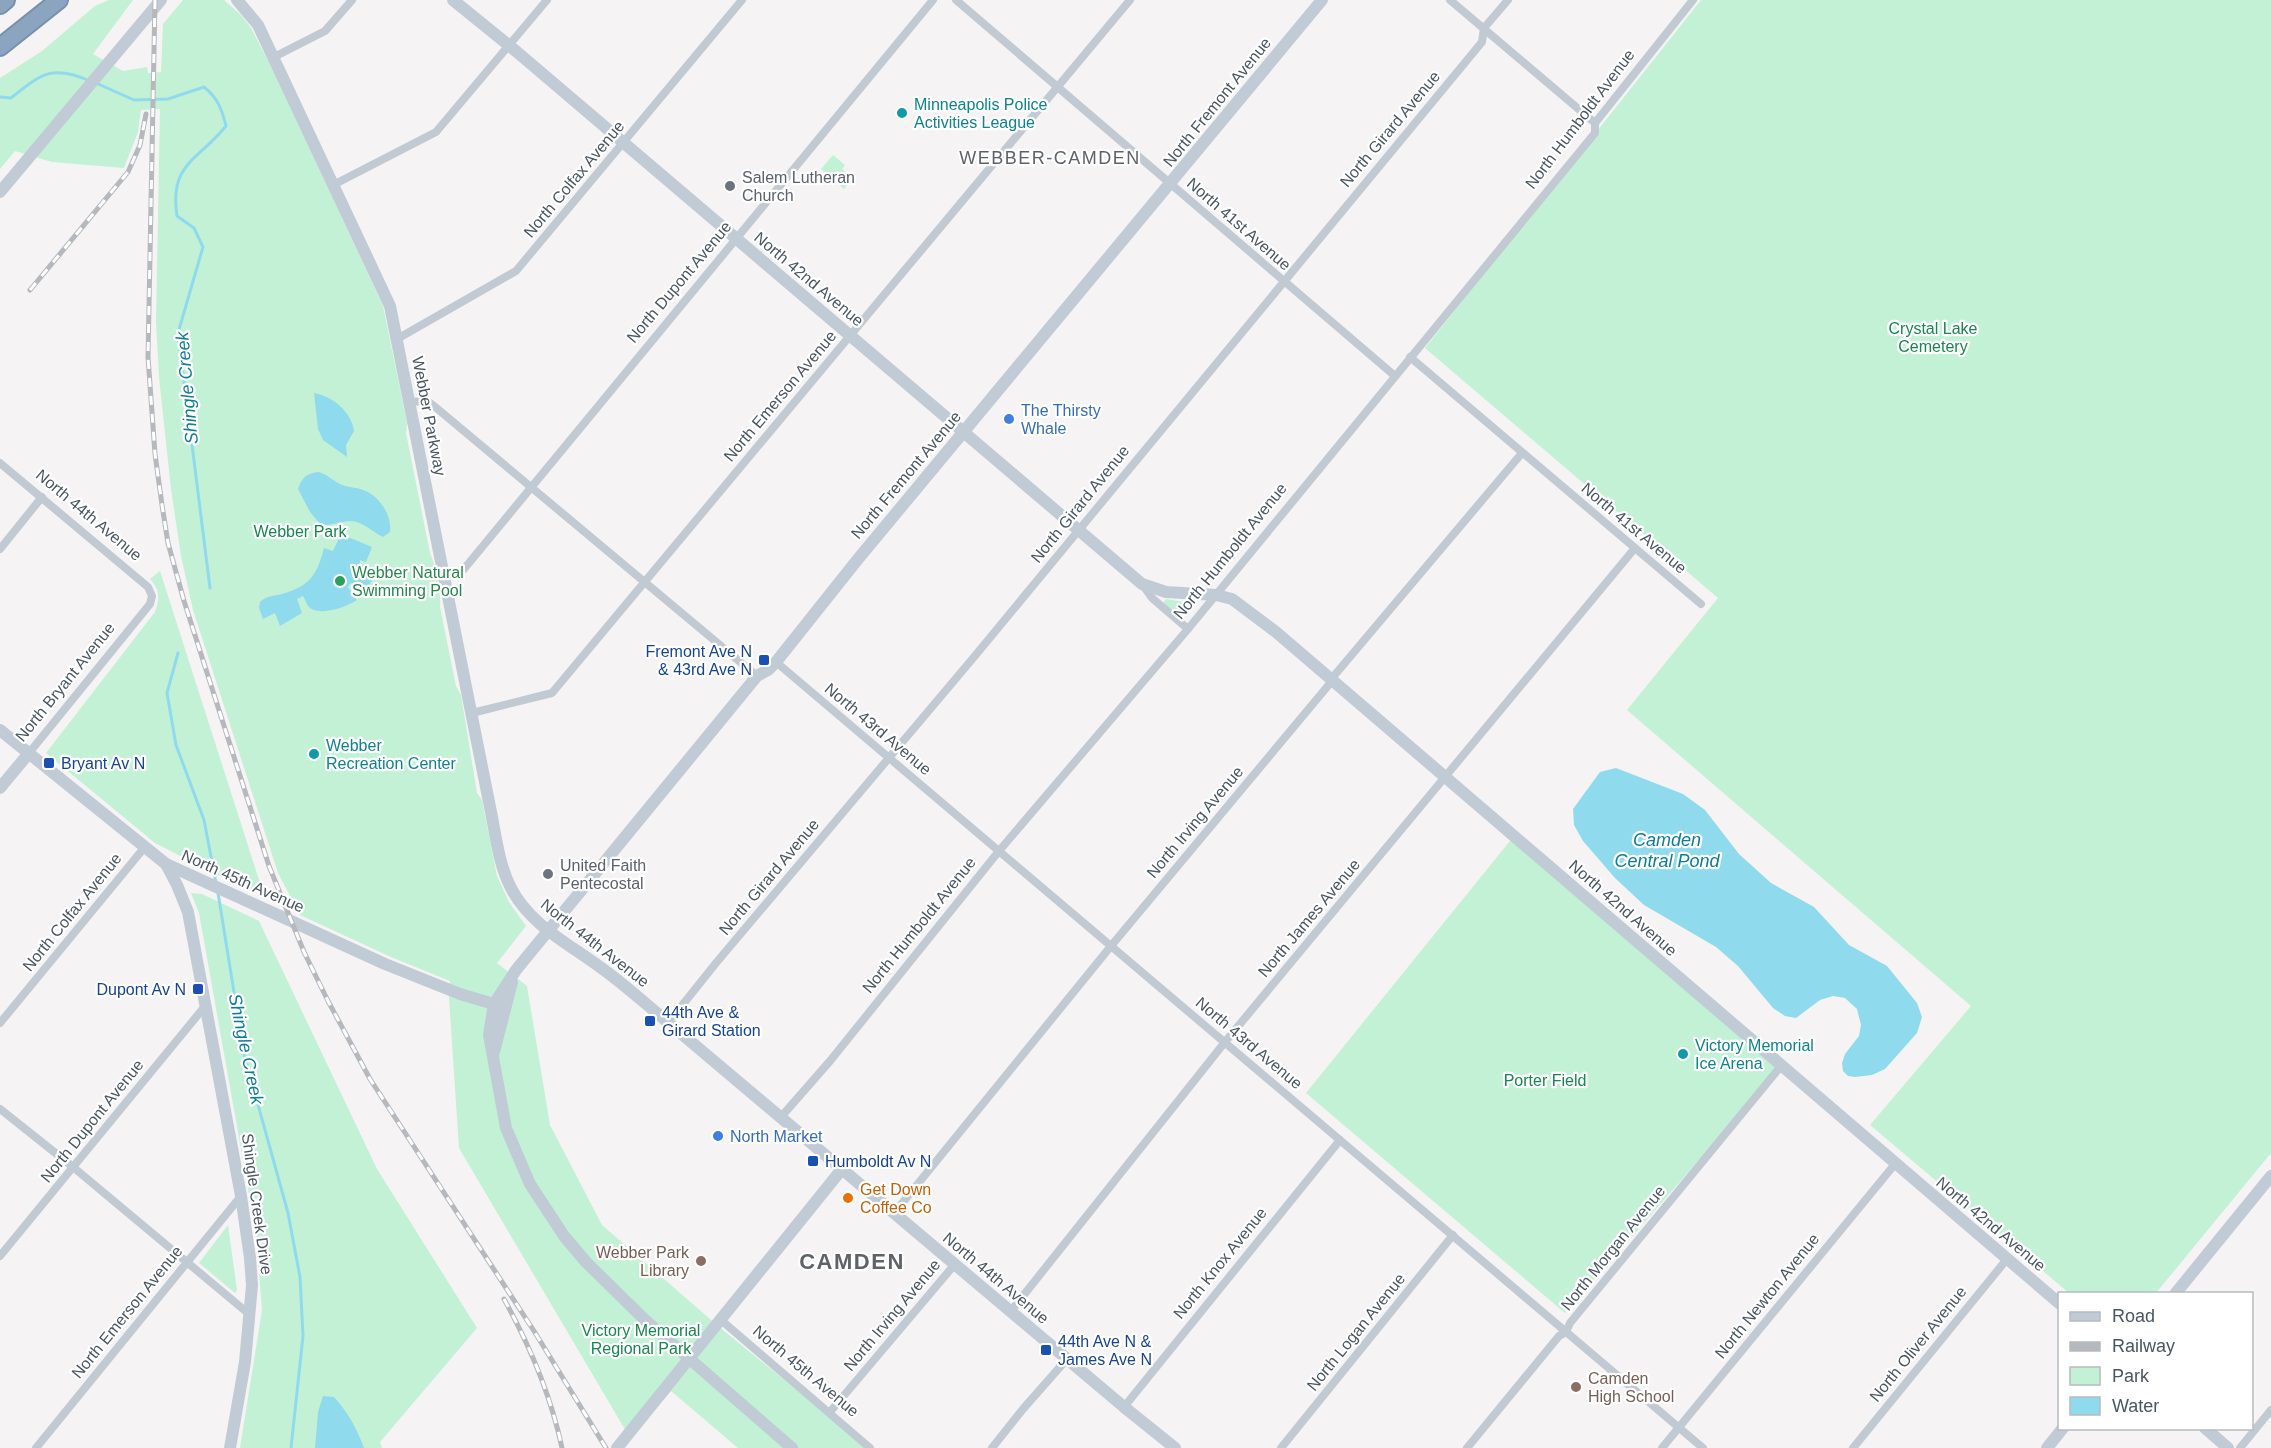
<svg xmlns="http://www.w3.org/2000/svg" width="2271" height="1448" font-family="Arial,sans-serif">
<rect width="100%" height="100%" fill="#f5f3f3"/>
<g fill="#c3f1d5">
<path d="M109 0H133L93 54 123 71 147 67 148 73 161 72 163 24 183 0H224L241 15 251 28 274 72 383 306 407 423 406 433 430 553C437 569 441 590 440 607L456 686 461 695 477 793 482 800 497 876 509 902 526 926 497 963 527 986 550 1125 602 1225 718 1326 868 1448H738L671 1391 630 1438 459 1148 449 998 450 981 391 957 300 915 278 873 193 610 181 556 171 489 159 377 156 322 160 109 141 110 138 132 124 168 52 162 15 151 0 169V78L42 51 95 6Z"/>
<polygon points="1701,0 2271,0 2271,1153 2156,1293 2069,1293 1870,1125 1971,1006 1627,710 1718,598 1425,348"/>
<polygon points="833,155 845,165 842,169 853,178 844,189 821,169"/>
<path d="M160 571 261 886 257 890 249 891 155 843 46 753 155 612C160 597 160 591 150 579Z"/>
<polygon points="1166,599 1194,604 1182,619 1163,603"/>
<polygon points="1514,836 1781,1066 1565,1313 1306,1093"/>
<polygon points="191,893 202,894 259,921 377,1169 477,1328 380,1442 382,1448 240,1448 262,1310 256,1233 199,913"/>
<polygon points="228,1225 237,1290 235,1293 199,1263"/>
</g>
<g fill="#90daee">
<path d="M314 393C332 396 352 412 354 431L346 445 347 457 323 440 318 429Z"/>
<path d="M319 472C328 475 332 480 340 484 348 488 359 487 368 492 382 500 392 517 390 532L383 537C372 532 364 522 351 521 341 521 332 526 321 525L310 512 298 489C302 477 307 473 319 472Z"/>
<path d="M341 534 372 547 366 562 360 560V564L378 570 365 592 351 583 348 587 357 600C346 607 323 616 310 608 307 606 305 599 303 596L297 599 302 613 280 626 275 613 263 619 259 608 260 602C266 596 274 596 282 594 310 586 317 575 324 548L333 551Z"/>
<polygon points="1616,768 1683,794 1705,810 1739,854 1771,883 1814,907 1849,945 1887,966 1917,1003 1922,1017 1917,1033 1885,1069 1872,1075 1855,1077 1848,1076 1843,1071 1842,1063 1845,1054 1859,1036 1861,1025 1857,1009 1845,998 1833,996 1820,1000 1796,1018 1785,1016 1773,1008 1738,966 1716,947 1644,905 1615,878 1583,841 1574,825 1573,809 1600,772"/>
<path d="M323 1396 334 1397C348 1412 357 1429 364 1448H315L318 1412Z"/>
</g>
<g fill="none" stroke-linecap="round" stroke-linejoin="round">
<g stroke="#90daee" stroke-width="3">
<path d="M96 83 134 100 168 99 204 87C218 98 222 110 226 126 198 161 169 163 177 216L194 228 203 247 178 333 210 588"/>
<path d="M0 97 11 98C41 74 52 64 90 81"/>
<polyline points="178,653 167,693 176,745 204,820 216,883"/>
<polyline points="218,893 244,1054 288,1213 300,1277 303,1336 291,1448"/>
</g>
<g stroke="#7690ad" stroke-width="20">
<g id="highway">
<polyline points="0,5 6,0"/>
<polyline points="0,47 59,0"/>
</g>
</g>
<g stroke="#c1cad2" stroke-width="8">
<polyline points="956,0 1395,376"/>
<polyline points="1450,0 1595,123"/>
<polyline points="274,57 325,31 352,0"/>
<polyline points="335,184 436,132 547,0"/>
<polyline points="397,339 516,271 742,0"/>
<polyline points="1410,357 1701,604"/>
<polyline points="410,402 427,401 434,406 757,676"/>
<polyline points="0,463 148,587 152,596 150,604 29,753"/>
<polyline points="0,549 42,497"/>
<polyline points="445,577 464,569 933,0"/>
<polyline points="1142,584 1152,598 1188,629"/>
<polyline points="776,662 1703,1448"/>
<polyline points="472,713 552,693 1130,0"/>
<polyline points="0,1023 144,848"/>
<polyline points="668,1023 716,963 974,657 1482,42 1484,28 1508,0"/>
<polyline points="0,1109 73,1167 249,1314"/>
<polyline points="781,1117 830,1061 999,851 1188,629 1595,133 1595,123 1693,0"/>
<polyline points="895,1212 1111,946 1332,681 1333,677 1522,453"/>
<polyline points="0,1256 206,1005"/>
<polyline points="1011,1311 1225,1042 1635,548"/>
<polyline points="721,1320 870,1448"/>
<polyline points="1124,1407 1340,1140"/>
<polyline points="830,1412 955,1264"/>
<polyline points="36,1448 241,1196"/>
<polyline points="992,1448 1023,1409 1067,1359"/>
<polyline points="1281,1448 1453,1235"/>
<polyline points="1467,1448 1559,1336 1566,1332 1570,1323 1781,1066"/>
<polyline points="1662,1448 1895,1164"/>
<polyline points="1853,1448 2007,1259"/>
<polyline points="2240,1448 2271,1410"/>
</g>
<g stroke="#c1cbd6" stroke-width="12">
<path d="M237 0 258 25 390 306 491 812C496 837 499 865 511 888 529 924 569 944 600 967 620 981 639 998 658 1014L1124 1407 1175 1448"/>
<polyline points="453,0 517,52 1142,584 1166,592 1216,595 1232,599 1276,632 2060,1304"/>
<polyline points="0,192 161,0"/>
<polyline points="0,730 166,864 385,964 460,994 504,1007"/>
<polyline points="0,788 29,753"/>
<polyline points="166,864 177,885 188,912 241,1196 250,1258 252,1285 245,1362 230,1448"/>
<polyline points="494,1052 512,982"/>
<polyline points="2175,1294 2271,1176"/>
<polyline points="2205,1428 2228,1448"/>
<polyline points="617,1448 842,1169"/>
<polyline points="792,1448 645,1320 586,1262 564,1236 530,1184 506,1128 489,1035 494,1004 516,970 757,676 768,670 776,662 858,559 1322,0"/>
<polyline points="2047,1448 2063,1428"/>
</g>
<use href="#highway" stroke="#8ba5c1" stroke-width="16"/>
<g stroke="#b5b8bd" stroke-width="5">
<g id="rail">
<polyline points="155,0 148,357 155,454 162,505 168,543 184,601 269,866 304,952 328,1001 370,1079 534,1331 606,1448"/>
<polyline points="30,290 128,172 140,145 146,114"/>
<path d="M504 1299C530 1346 551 1396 562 1448"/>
</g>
</g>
<use href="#rail" stroke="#fff" stroke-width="3" stroke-dasharray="9" stroke-linecap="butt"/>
</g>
<g fill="#0f9aa8" stroke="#fff" stroke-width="2">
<circle cx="902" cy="113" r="6"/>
<circle cx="314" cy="754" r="6"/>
<circle cx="1683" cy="1054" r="6"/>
</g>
<g fill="#6b7280" stroke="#fff" stroke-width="2">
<circle cx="730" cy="186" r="6"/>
<circle cx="548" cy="874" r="6"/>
</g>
<g fill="#3f7fe0" stroke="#fff" stroke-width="2">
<circle cx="1009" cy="419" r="6"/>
<circle cx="718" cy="1136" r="6"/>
</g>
<circle fill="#2e9e5b" stroke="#fff" stroke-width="2" cx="340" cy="581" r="6"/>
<g fill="#1a4fb4" stroke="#fff" stroke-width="2">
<rect x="758" y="654" width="12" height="12" rx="3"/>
<rect x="43" y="757" width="12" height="12" rx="3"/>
<rect x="192" y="983" width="12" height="12" rx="3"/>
<rect x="644" y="1015" width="12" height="12" rx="3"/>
<rect x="807" y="1155" width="12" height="12" rx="3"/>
<rect x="1040" y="1344" width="12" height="12" rx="3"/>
</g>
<circle fill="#e8710a" stroke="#fff" stroke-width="2" cx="848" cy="1198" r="6"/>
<g fill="#8d6e63" stroke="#fff" stroke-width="2">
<circle cx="701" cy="1261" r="6"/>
<circle cx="1576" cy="1387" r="6"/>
</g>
<g text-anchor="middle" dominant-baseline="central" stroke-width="4.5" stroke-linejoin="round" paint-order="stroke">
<g font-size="16" fill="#4a5661" stroke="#fff">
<text transform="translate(1217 102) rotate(-51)">North Fremont Avenue</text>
<text transform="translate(1580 119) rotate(-53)">North Humboldt Avenue</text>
<text transform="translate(1390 129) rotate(-50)">North Girard Avenue</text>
<text transform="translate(574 179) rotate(-50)">North Colfax Avenue</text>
<text transform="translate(1239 224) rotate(41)">North 41st Avenue</text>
<text transform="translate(809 279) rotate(40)">North 42nd Avenue</text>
<text transform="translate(679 282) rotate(-50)">North Dupont Avenue</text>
<text transform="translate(780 396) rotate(-50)">North Emerson Avenue</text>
<text transform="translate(429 416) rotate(79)">Webber Parkway</text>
<text transform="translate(906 475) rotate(-50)">North Fremont Avenue</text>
<text transform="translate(1080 504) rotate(-51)">North Girard Avenue</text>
<text transform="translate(89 515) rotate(40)">North 44th Avenue</text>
<text transform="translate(1634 528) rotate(40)">North 41st Avenue</text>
<text transform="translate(1230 551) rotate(-51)">North Humboldt Avenue</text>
<text transform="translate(65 682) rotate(-51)">North Bryant Avenue</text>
<text transform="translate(878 729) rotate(40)">North 43rd Avenue</text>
<text transform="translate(1195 822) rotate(-50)">North Irving Avenue</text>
<text transform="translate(769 877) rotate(-50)">North Girard Avenue</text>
<text transform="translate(243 881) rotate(24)">North 45th Avenue</text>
<text transform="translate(1623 908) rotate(41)">North 42nd Avenue</text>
<text transform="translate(72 912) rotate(-51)">North Colfax Avenue</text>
<text transform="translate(1309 918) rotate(-50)">North James Avenue</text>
<text transform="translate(919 925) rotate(-51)">North Humboldt Avenue</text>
<text transform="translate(595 943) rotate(38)">North 44th Avenue</text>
<text transform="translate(1249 1043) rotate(40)">North 43rd Avenue</text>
<text transform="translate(92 1121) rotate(-51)">North Dupont Avenue</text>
<text transform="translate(257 1204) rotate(82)">Shingle Creek Drive</text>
<text transform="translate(1991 1224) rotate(40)">North 42nd Avenue</text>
<text transform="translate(1613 1248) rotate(-51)">North Morgan Avenue</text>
<text transform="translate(1220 1263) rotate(-51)">North Knox Avenue</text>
<text transform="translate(996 1278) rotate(40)">North 44th Avenue</text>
<text transform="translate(1767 1296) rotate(-51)">North Newton Avenue</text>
<text transform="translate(127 1312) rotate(-51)">North Emerson Avenue</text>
<text transform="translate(892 1315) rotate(-50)">North Irving Avenue</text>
<text transform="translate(1356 1332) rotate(-51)">North Logan Avenue</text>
<text transform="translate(1918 1344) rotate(-51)">North Oliver Avenue</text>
<text transform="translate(806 1371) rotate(40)">North 45th Avenue</text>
</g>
<g font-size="16" fill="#0d838f" stroke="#fff" text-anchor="start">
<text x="914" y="104">Minneapolis Police<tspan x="914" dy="18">Activities League</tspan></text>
<text x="326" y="745">Webber<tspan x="326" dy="18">Recreation Center</tspan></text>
<text x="1695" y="1045">Victory Memorial<tspan x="1695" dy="18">Ice Arena</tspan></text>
</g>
<g font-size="16" fill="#5b616d" stroke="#fff" text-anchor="start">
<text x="742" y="177">Salem Lutheran<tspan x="742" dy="18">Church</tspan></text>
<text x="560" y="865">United Faith<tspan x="560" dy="18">Pentecostal</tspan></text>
</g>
<g font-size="16" fill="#17864f" stroke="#fff">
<text x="1933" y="328">Crystal Lake<tspan x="1933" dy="18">Cemetery</tspan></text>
<text x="300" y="531">Webber Park</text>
<text x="1545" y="1080">Porter Field</text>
<text x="641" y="1330">Victory Memorial<tspan x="641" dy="18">Regional Park</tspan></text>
</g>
<g font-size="16" fill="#366cbe" stroke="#fff" text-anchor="start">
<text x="1021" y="410">The Thirsty<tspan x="1021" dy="18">Whale</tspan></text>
<text x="730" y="1136">North Market</text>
</g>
<g font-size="16" fill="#27864d" stroke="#fff" text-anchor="start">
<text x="352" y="572">Webber Natural<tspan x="352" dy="18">Swimming Pool</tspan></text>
</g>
<g font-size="16" fill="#164399" stroke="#fff" text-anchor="start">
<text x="752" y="651" text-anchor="end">Fremont Ave N<tspan x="752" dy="18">&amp; 43rd Ave N</tspan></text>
<text x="61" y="763">Bryant Av N</text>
<text x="186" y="989" text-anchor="end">Dupont Av N</text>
<text x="662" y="1012">44th Ave &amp;<tspan x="662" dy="18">Girard Station</tspan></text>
<text x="825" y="1161">Humboldt Av N</text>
<text x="1058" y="1341">44th Ave N &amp;<tspan x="1058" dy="18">James Ave N</tspan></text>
</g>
<g font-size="16" fill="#c56008" stroke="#fff" text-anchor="start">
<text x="860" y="1189">Get Down<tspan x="860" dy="18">Coffee Co</tspan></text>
</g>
<g font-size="16" fill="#785e54" stroke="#fff" text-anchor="end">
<text x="689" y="1252">Webber Park<tspan x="689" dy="18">Library</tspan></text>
<text x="1588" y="1378" text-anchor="start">Camden<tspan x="1588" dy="18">High School</tspan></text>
</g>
<g font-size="18" letter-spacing="1.5" fill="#5f6368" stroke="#fff">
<text x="1050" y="158">WEBBER-CAMDEN</text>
</g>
<g font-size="18" font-style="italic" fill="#0c7c9b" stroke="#fff">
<text transform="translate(187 388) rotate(-95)">Shingle Creek</text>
<text x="1667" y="840">Camden<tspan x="1667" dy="21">Central Pond</tspan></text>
<text transform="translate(246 1049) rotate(78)">Shingle Creek</text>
</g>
<g font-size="22" font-weight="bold" letter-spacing="1.5" fill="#5f6368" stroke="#fff">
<text x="852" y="1261">CAMDEN</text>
</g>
</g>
<rect x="2058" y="1292" width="195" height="138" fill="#ffffff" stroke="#b7bbc0" stroke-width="1.5"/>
<rect x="2070" y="1312" width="30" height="9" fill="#c1cbd6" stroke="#b7bbc0" stroke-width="1.5"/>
<text x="2112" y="1322" font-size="18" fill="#4a5661">Road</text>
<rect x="2070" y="1342" width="30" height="9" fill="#b5b8bd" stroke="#b7bbc0" stroke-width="1.5"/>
<text x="2112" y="1352" font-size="18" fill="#4a5661">Railway</text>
<rect x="2070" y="1367" width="30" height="18" fill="#c3f1d5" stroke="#b7bbc0" stroke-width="1.5"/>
<text x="2112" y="1382" font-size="18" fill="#4a5661">Park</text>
<rect x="2070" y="1397" width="30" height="18" fill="#90daee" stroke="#b7bbc0" stroke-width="1.5"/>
<text x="2112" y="1412" font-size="18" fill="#4a5661">Water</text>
</svg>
